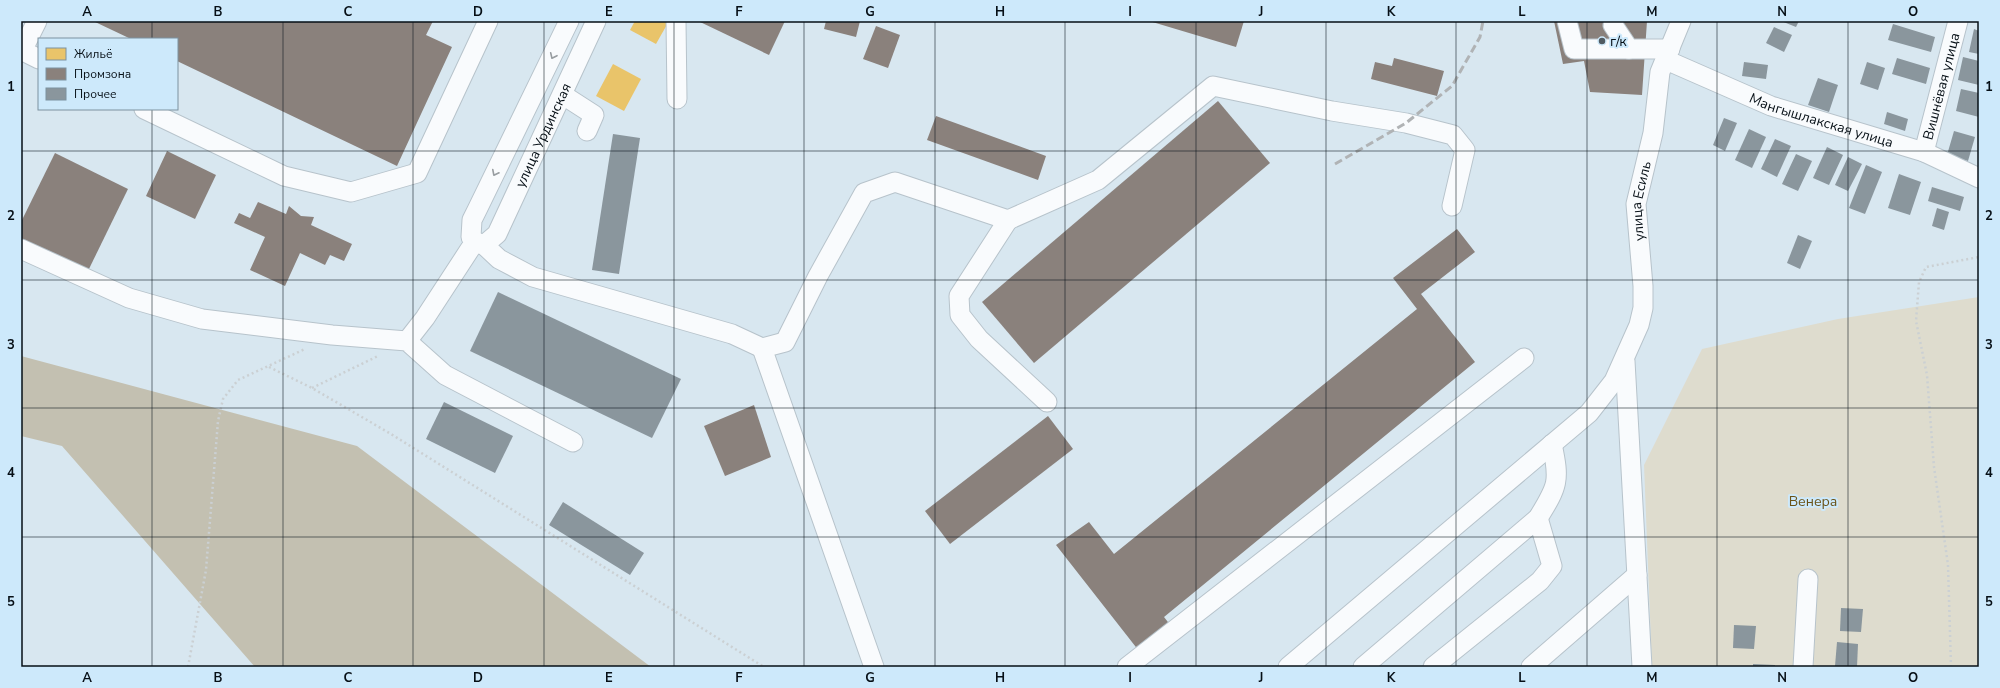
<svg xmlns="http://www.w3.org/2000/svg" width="2000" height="688" font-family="'Nunito Sans',sans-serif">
<rect width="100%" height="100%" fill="#d8e7f0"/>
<polygon fill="#dedcce" points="1979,297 1979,667 1652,667 1644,465 1702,349 1838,319"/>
<polygon fill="#c3c0b1" points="21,356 357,446 651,667 255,667 62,446 21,436"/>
<g fill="#e9c46a">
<polygon points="635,21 669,21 656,44 630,30"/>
<polygon points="613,64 641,79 624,111 596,96"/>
</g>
<g fill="#8a817c">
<polygon points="93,21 433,21 426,35 452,47 397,166 177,61 177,39 131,39"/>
<polygon points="698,21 785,21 769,55"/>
<polygon points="826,21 860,21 856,37 824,29"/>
<polygon points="1149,21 1244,21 1236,47"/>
<polygon points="1554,21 1647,21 1642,95 1590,92 1584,61 1563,64"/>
<polygon points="876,26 900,35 888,68 863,59"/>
<polygon points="1394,58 1444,71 1437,96 1371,79 1375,62 1392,66"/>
<polygon points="1218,101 1270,163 1034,363 982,302"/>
<polygon points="936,116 1046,156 1038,180 927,140"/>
<polygon points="167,151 216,175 195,219 146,196"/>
<polygon points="55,153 128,189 87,273 21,241 21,222"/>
<polygon points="258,202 286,214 289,206 301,216 314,217 311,225 352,244 344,261 330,255 325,265 300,253 285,286 250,270 265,237 234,223 239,213 250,218"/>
<polygon points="1457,229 1475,252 1421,294 1475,362 1164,617 1171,626 1139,651 1056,545 1089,522 1114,554 1417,309 1393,278"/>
<polygon points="754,405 771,457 725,476 704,426"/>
<polygon points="1048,416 1073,449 950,544 925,511"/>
</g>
<g fill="#8a969d">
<polygon points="1781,21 1799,21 1796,27"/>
<polygon points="1893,24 1935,37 1931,52 1888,40"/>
<polygon points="1774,27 1792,35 1784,52 1766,43"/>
<polygon points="1974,29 1979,31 1979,54 1969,52"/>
<polygon points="1963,57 1979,61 1979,85 1958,80"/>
<polygon points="1897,58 1930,68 1926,84 1892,74"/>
<polygon points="1744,62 1768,65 1766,79 1742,76"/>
<polygon points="1867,62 1885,68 1878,90 1860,84"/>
<polygon points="1818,78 1838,85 1829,112 1808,105"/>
<polygon points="1961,89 1979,93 1979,117 1956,111"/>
<polygon points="1887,112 1908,119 1905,131 1884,124"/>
<polygon points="1724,118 1737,123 1725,151 1713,145"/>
<polygon points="1749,129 1766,137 1752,168 1735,160"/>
<polygon points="1954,131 1975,137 1968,161 1947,155"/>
<polygon points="613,134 640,138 619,274 592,270"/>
<polygon points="1775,139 1791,146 1777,177 1761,169"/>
<polygon points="1827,147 1843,155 1829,185 1813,178"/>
<polygon points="1796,154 1812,161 1798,191 1782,184"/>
<polygon points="1848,157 1862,164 1848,191 1835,185"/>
<polygon points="1866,165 1882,172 1865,214 1849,208"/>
<polygon points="1899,174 1921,182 1910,215 1888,208"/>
<polygon points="1932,187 1964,197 1960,211 1928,201"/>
<polygon points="1937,208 1949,212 1944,230 1932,226"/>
<polygon points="1798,235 1812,241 1800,269 1787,263"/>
<polygon points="498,292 681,379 652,438 470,351"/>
<polygon points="444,402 513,436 495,473 426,439"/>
<polygon points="563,502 644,553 630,575 549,525"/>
<polygon points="1841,608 1863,609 1861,632 1840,631"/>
<polygon points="1734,625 1756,626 1754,649 1733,648"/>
<polygon points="1837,642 1858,644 1857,667 1835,666"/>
<polygon points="1753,664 1775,665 1775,667 1753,667"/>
</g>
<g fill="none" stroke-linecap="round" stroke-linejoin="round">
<g stroke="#b7c3cb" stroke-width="21">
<g id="minor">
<polyline points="569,21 477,210 472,220 471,237 476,242 484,245 499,259 533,277 732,334 762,348 785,342 818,276 864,193 895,182 1008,220 1098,180 1213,86 1332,111 1406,123 1453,135 1465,150 1452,206"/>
<polyline points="676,21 677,99"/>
<polyline points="1567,21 1574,49 1629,49"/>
<polyline points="1614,21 1613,25 1629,49 1670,49"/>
<polyline points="21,50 39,59"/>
<polyline points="22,51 37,21"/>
<path id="s1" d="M1666 60 1771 106 1924 152 1979 178"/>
<polyline points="563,95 594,115 587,131"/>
<polyline points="144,109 284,176 351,192 417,173 488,21"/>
<path id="s2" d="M1924 152 1958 21"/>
<polyline points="1008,220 959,296 960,315 979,339 1047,402"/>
<path id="s3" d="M484 245 497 234 596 21"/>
<polyline points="21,249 129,298 202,319 332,335 407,341 445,375 573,442"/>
<polyline points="407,341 425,318 470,249 476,242"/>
<polyline points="762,348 874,667"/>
<polyline points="1625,361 1642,667"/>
<polyline points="1127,667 1524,358"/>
<path id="s4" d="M1288 667 1589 413 1614 381 1639 325 1643 308V286L1636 204 1653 133 1660 72 1681 21"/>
<path d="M1363 667 1538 518C1558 486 1560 481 1552 444"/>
<polyline points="1433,667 1540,581 1552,566 1538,518"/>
<polyline points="1531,667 1637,575"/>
<polyline points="1803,667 1808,579"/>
</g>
</g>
<g stroke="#cbd0d3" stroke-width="2.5" stroke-dasharray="2 3" stroke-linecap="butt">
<polyline points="269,367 312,388 391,434 764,667"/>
<polyline points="312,388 378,356"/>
<polyline points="188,667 206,570 218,421 223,399 238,380 305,349"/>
<polyline points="1951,667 1948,565 1934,467 1927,375 1916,321 1919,282 1926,267 1979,257"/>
</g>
<use href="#minor" stroke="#f9fbfd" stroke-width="19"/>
<polyline stroke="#b0b3b5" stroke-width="3" stroke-dasharray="8 4" stroke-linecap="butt" points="1335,164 1406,123 1452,86 1480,37 1483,21"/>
</g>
<defs><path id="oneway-chevron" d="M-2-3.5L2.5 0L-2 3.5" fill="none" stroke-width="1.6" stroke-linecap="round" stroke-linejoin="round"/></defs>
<g stroke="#989da1">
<use href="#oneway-chevron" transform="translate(553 56) rotate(115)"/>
<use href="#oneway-chevron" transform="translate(495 173) rotate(117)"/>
</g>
<path fill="none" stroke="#060f16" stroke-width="1" stroke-opacity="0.55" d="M152 21V39M283 21V667M413 21V667M544 21V667M674 21V667M804 21V667M935 21V667M1065 21V667M1196 21V667M1326 21V667M1456 21V667M1587 21V667M1717 21V667M1848 21V667M152 109V667M21 151H1979M21 280H1979M21 408H1979M21 537H1979"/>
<circle fill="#505b62" stroke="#cde9fb" stroke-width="1.5" cx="1602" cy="41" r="4"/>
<g text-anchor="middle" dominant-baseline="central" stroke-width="4" stroke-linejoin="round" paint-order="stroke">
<g font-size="14" fill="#060f16" stroke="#cde9fb" text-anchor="start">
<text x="1610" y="41">г/к</text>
</g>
<g font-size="14" fill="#060f16" stroke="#cde9fb">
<text stroke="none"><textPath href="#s2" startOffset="68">Вишнёвая улица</textPath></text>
<text stroke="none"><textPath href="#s1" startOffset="167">Мангышлакская улица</textPath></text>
<text stroke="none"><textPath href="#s3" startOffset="126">улица Урдинская</textPath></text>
<text stroke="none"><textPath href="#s4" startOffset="621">улица Есиль</textPath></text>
</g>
<g font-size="14" fill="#6b5317" stroke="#cde9fb">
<text x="1813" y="501">Венера</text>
</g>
</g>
<rect width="2000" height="688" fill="none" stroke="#cde9fb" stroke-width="44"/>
<rect x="38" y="38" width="140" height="72" fill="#cde9fb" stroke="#7d929f"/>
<rect x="46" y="48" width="20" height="12" fill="#e9c46a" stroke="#7d929f"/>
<text x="74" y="58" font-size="12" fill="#060f16">Жильё</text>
<rect x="46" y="68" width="20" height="12" fill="#8a817c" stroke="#7d929f"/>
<text x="74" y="78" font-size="12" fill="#060f16">Промзона</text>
<rect x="46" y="88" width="20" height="12" fill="#8a969d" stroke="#7d929f"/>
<text x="74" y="98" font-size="12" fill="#060f16">Прочее</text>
<rect x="22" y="22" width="1956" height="644" fill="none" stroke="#060f16" stroke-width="1.5"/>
<g font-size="13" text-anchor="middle" font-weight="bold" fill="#060f16">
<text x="87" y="16">A</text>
<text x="218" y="16">B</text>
<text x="348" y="16">C</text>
<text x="478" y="16">D</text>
<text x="609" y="16">E</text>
<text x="739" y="16">F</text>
<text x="870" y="16">G</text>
<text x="1000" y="16">H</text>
<text x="1130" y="16">I</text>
<text x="1261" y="16">J</text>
<text x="1391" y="16">K</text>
<text x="1522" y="16">L</text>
<text x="1652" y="16">M</text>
<text x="1782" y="16">N</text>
<text x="1913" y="16">O</text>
<text x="11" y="91">1</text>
<text x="1989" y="91">1</text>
<text x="11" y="220">2</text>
<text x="1989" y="220">2</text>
<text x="11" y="349">3</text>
<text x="1989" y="349">3</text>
<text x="11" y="477">4</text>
<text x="1989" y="477">4</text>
<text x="11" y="606">5</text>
<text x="1989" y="606">5</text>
<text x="87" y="682">A</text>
<text x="218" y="682">B</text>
<text x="348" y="682">C</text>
<text x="478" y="682">D</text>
<text x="609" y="682">E</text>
<text x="739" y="682">F</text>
<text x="870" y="682">G</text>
<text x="1000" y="682">H</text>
<text x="1130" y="682">I</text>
<text x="1261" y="682">J</text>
<text x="1391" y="682">K</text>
<text x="1522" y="682">L</text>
<text x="1652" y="682">M</text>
<text x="1782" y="682">N</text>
<text x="1913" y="682">O</text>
</g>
</svg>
